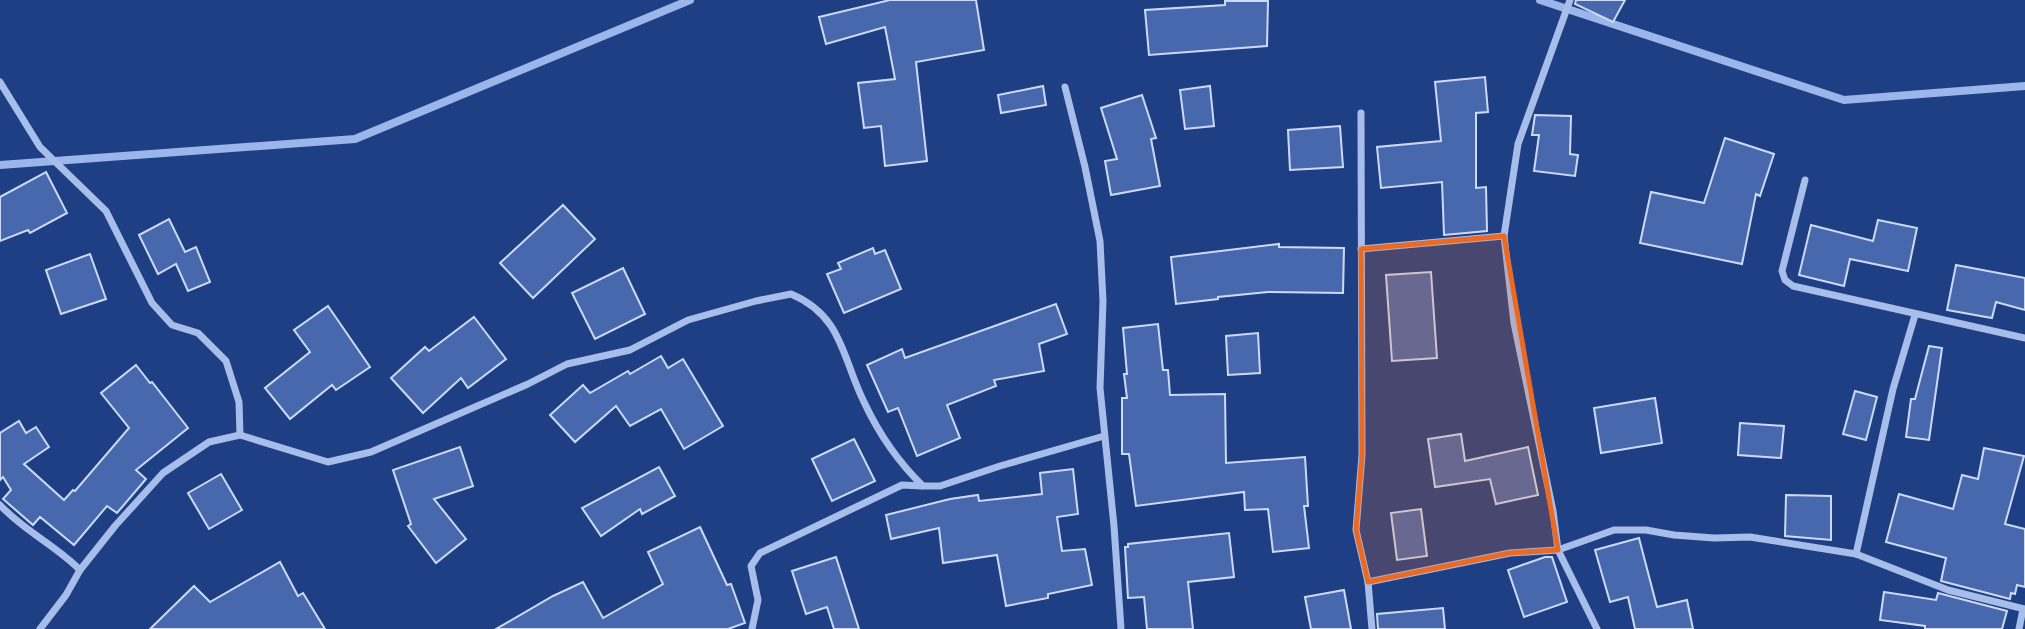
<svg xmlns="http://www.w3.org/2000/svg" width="2025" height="629" font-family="'DM Sans',sans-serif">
<rect width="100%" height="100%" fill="#1f3f84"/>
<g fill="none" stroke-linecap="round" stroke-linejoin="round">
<g stroke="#9bb6eb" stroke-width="8">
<polyline points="1540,0 1844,100 2025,86"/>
<polyline points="0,165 355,139 690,0"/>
</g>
</g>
<g fill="#4868ad" stroke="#ccdaf7" stroke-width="2">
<polygon points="890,0 976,0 984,50 916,62 927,161 885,166 881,126 864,128 858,83 895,79 885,27 826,44 819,17"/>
<polygon points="1576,0 1625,0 1613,22 1575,4"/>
<polygon points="1225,1 1268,1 1267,46 1149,55 1145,10 1225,5"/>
<polygon points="1485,77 1488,112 1476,113 1476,188 1486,187 1487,231 1444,235 1442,182 1381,188 1377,147 1441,141 1435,82"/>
<polygon points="1043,86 1046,105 1001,113 998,95"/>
<polygon points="1210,86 1214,126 1185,129 1180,90"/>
<polygon points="1142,95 1156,138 1151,139 1160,186 1111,195 1105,161 1117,159 1101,108"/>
<polygon points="1535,115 1571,116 1570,154 1578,155 1575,176 1534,171 1539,135 1532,135"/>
<polygon points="1340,126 1343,167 1290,170 1288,130"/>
<polygon points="1725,138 1774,154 1760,196 1756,194 1742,264 1640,243 1651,192 1704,203"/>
<polygon points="46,172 67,213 30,233 28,230 0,241 0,197"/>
<polygon points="563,205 595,239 533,298 500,263"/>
<polygon points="169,219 185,252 196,247 210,282 188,291 176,264 158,274 139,235"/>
<polygon points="1878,220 1917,228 1908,271 1850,259 1844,286 1799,275 1811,225 1873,241"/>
<polygon points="1279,244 1279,247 1344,248 1343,293 1268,292 1218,297 1218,299 1176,304 1171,257"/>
<polygon points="873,248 875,254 885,250 901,289 844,313 827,274 841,269 838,263"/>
<polygon points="90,254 106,299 61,314 46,270"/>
<polygon points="1956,265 2025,278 2025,310 1996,302 1992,318 1947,310"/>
<polygon points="623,268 645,314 595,339 572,293"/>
<polygon points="1431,272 1437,358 1392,361 1386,275"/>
<polygon points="1056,304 1067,334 1039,344 1044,371 994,380 996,386 947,405 960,438 917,456 898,408 888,412 867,365 902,349 905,358"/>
<polygon points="328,306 370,367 336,390 332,385 290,419 265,388 310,352 294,330"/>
<polygon points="474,317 506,359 468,388 461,378 423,413 391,378 425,347 429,351"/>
<polygon points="1158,324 1163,370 1168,370 1170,395 1225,394 1226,463 1305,457 1308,506 1304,506 1309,548 1273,552 1268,509 1245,510 1244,492 1136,506 1129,454 1122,454 1122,398 1127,398 1124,374 1127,374 1123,328"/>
<polygon points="1258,333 1260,373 1228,375 1226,336"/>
<polygon points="1929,346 1942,348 1929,440 1906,437 1911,399 1915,399"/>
<polygon points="661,356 668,368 683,359 723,426 684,449 661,409 630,426 616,406 575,442 550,415 583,385 590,393 628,371 630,374"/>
<polygon points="136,365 150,383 152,382 188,428 136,470 146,479 117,513 107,506 74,545 40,517 33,525 3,499 11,490 3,477 0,480 0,433 19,421 26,433 36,427 49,447 24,464 64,500 73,490 75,491 129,428 101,393"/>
<polygon points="1855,391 1877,397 1866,440 1843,434"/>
<polygon points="1655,398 1662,443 1601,453 1594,408"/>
<polygon points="1740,423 1784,426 1781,458 1738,455"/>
<polygon points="1461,434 1465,461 1528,447 1538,495 1496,504 1490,479 1435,487 1428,439"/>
<polygon points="854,439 875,481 832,501 812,459"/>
<polygon points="460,447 473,486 434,499 466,539 436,563 408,526 411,524 393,470"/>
<polygon points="1984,448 2024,456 2005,524 2025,529 2025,587 2017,585 2015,594 2011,593 2010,599 1941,581 1946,558 1886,542 1899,494 1953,509 1962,475 1978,479"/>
<polygon points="659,467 675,496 642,514 640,509 601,536 582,508"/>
<polygon points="1073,469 1078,514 1057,517 1062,551 1085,549 1092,585 1048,594 1048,598 1006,606 997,555 943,563 939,528 891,539 886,515 950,499 978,495 979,501 1042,494 1040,473"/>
<polygon points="221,474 242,510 209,529 188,493"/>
<polygon points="1786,495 1831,496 1831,540 1785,536"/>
<polygon points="1421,509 1427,556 1397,560 1391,513"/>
<polygon points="700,527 727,585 731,584 745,623 728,629 496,629 553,596 583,582 603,618 663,584 648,552"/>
<polygon points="1229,533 1234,577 1188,582 1193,629 1147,629 1144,597 1128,598 1125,547 1128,547 1128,544"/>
<polygon points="1639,538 1657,607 1687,600 1693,629 1635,629 1628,597 1610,602 1595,550"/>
<polygon points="836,557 859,629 834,629 827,607 806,614 792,571"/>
<polygon points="1545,557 1552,557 1567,602 1524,617 1508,570"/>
<polygon points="280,562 298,596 303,593 325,629 150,629 194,586 210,602"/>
<polygon points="1344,590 1351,629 1311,629 1305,597"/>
<polygon points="1884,592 1936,600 1938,593 2007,611 2002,629 1925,629 1925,626 1880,620"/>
<polygon points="1443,608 1445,629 1378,629 1377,614"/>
</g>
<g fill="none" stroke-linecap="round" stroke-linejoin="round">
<g stroke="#a7bdea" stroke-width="7">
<polyline points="1570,0 1518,144 1504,236 1514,323 1553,511 1558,550 1597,629"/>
<polyline points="0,82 40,147 106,211 152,303 172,325 198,333 226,361 239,402 240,435"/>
<polyline points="1065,87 1085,167 1100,241 1103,301 1100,388 1114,526 1121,629"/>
<polyline points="1361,113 1362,455 1356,530 1368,582 1372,629"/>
<polyline points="1805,180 1782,271 1785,280 1793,286 2025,338"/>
<polyline points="1361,249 1504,236"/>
<path d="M0 505C24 531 55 545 80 570"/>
<polyline points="1856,554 1893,389 1915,315"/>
<polyline points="1368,582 1510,553 1558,550 1614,530 1646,530 1674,535 1714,538 1750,537 1856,554 1948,590 2025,609"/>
<path d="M40 629 66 595 80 570 115 526 163 473 209 442 240 435 328 462 371 452 528 384 567 364 630 350 688 320 756 301 791 294C843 316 842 358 864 402 879 434 897 461 923 486H940L1000 466 1104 436"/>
<polyline points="752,629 758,600 751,566 760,553 902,485 922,486"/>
<polyline points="2019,629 2023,609"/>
</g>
</g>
<path fill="#ea6a24" fill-opacity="0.2" stroke="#ea6a24" stroke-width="5" stroke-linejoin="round" d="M1504 236 1558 550 1510 553 1368 582 1356 530 1362 455 1361 249Z"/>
</svg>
